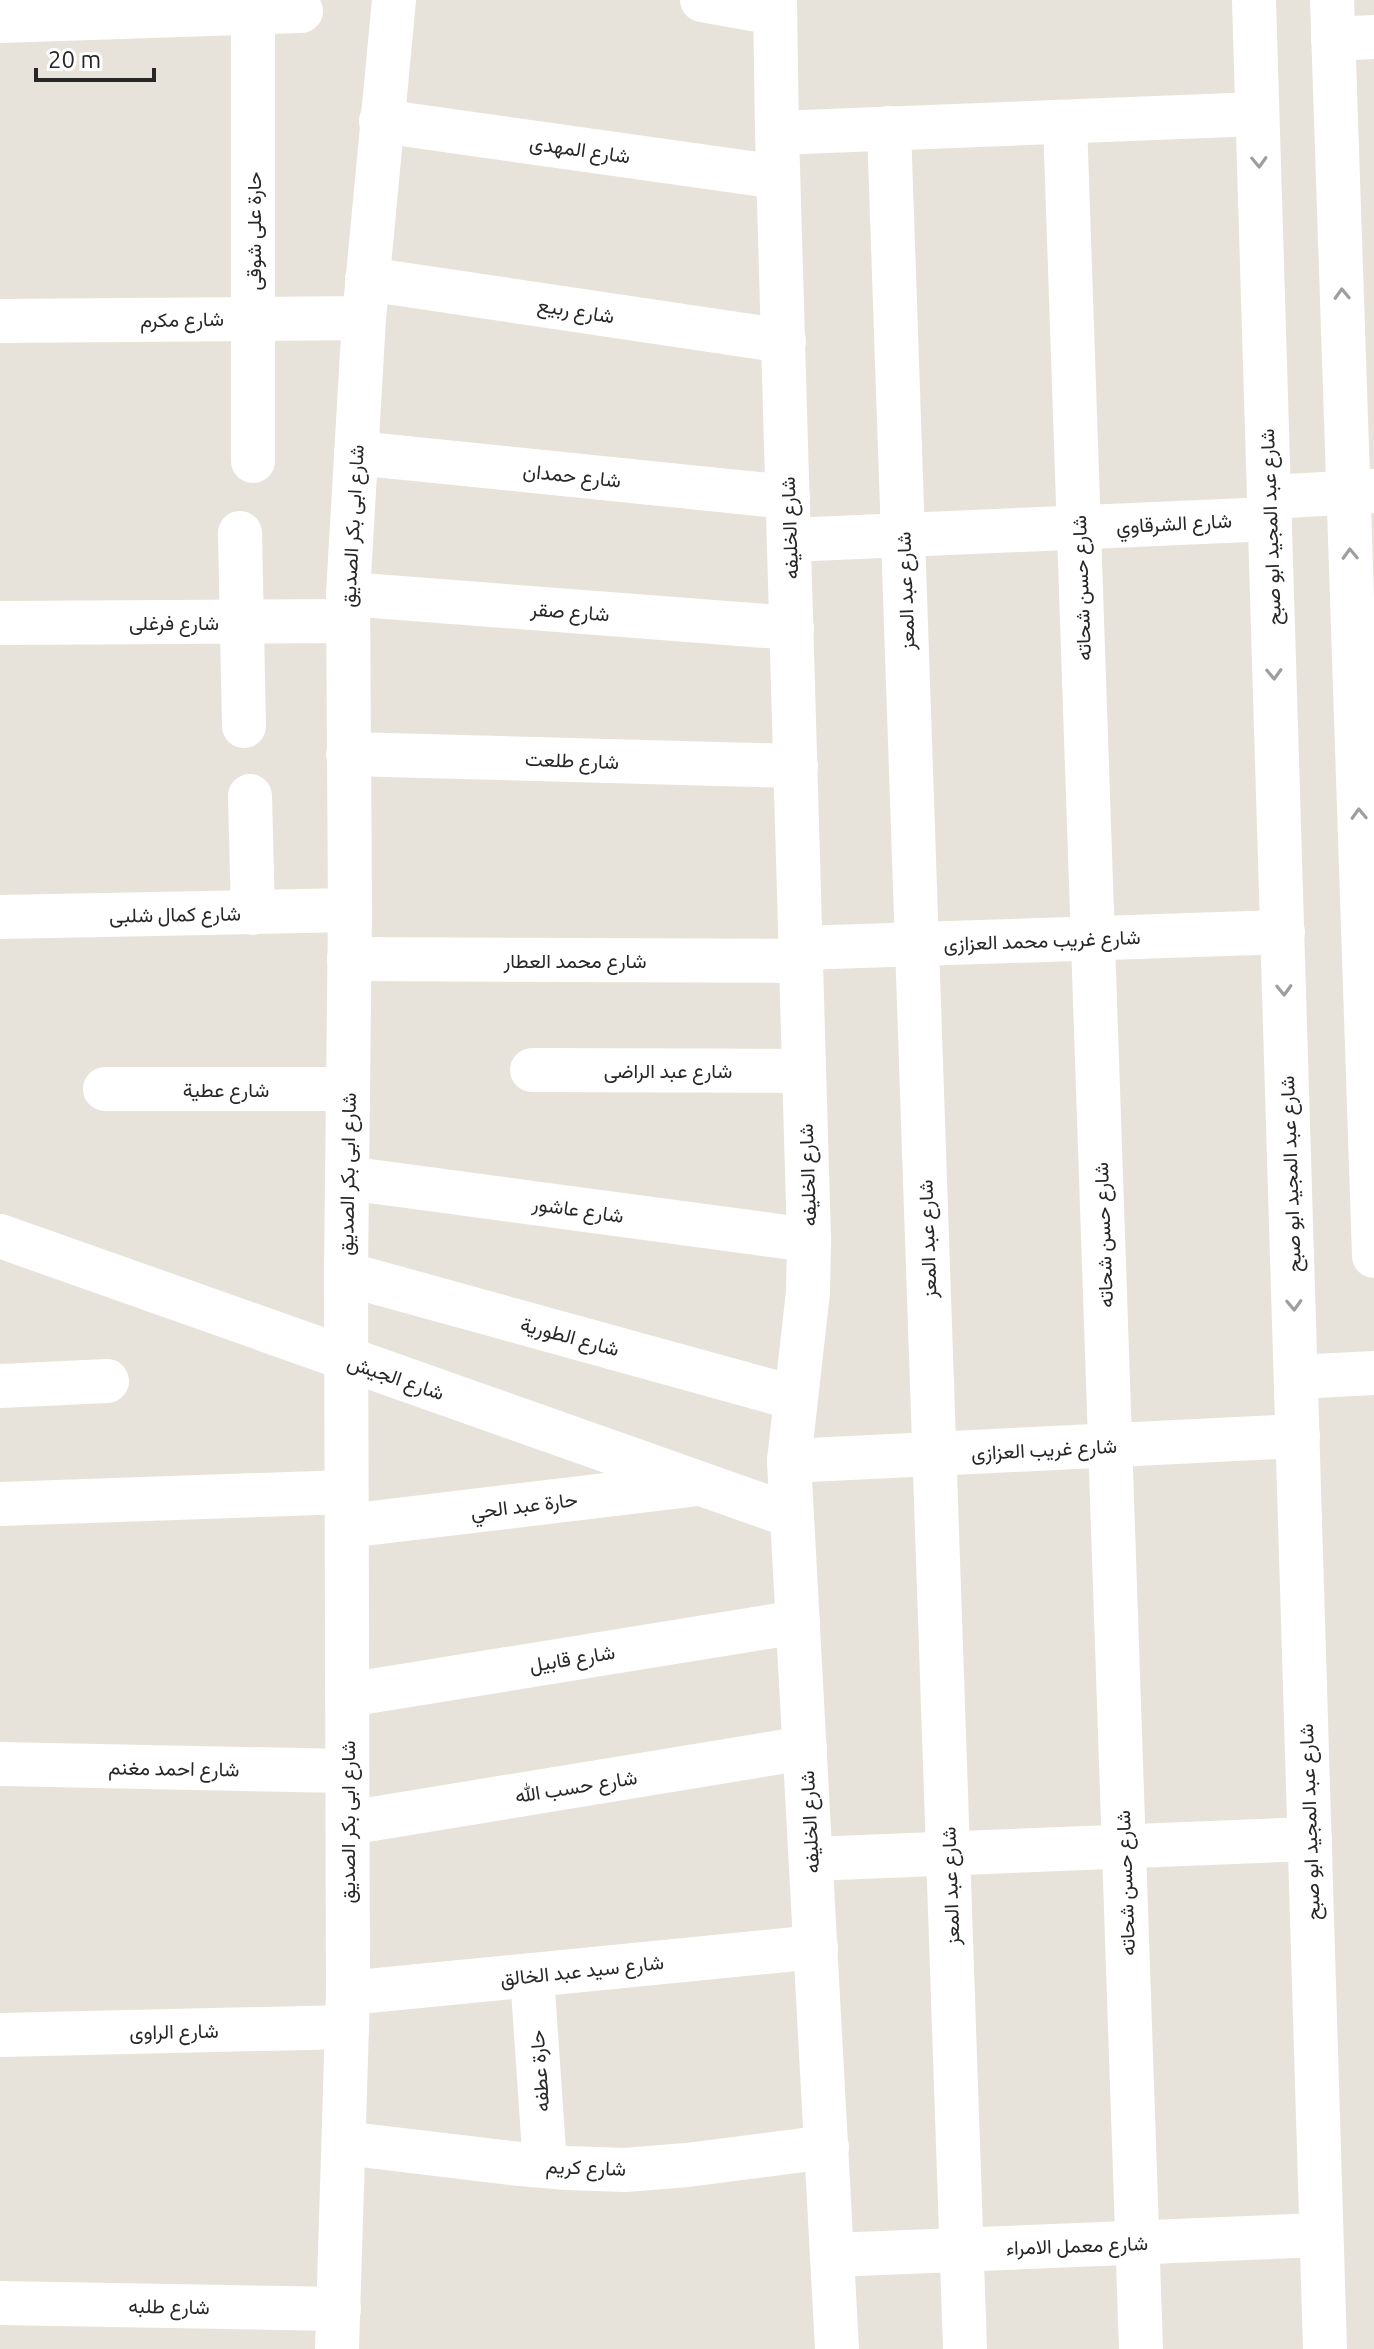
<svg xmlns="http://www.w3.org/2000/svg" width="1374" height="2349" font-family="Ubuntu,Vazirmatn,sans-serif">
<rect width="100%" height="100%" fill="#e8e3da"/>
<g fill="none" stroke-linecap="round" stroke-linejoin="round">
<g stroke="#fff" stroke-width="44">
<polyline points="702,0 775,13"/>
<polyline points="775,0 777,133 809,1240 808,1292 789,1461 837,2349"/>
<polyline points="1254,0 1325,2349"/>
<polyline points="1332,0 1374,1256"/>
<polyline points="0,21 301,11"/>
<polyline points="1333,39 1374,37"/>
<polyline points="381,121 778,177"/>
<polyline points="1065,122 1141,2349"/>
<polyline points="889,128 965,2349"/>
<polyline points="777,133 1257,114"/>
<polyline points="367,279 784,341"/>
<polyline points="0,321 364,318"/>
<polyline points="356,453 788,497"/>
<polyline points="253,461 253,0"/>
<polyline points="1269,497 1374,491"/>
<polyline points="240,533 244,726"/>
<polyline points="790,540 1270,519"/>
<polyline points="348,594 792,628"/>
<polyline points="0,623 348,621"/>
<polyline points="348,754 796,766"/>
<polyline points="250,796 253,913"/>
<polyline points="0,917 350,910"/>
<polyline points="801,948 1283,932"/>
<polyline points="349,959 801,961"/>
<polyline points="532,1070 804,1071"/>
<polyline points="105,1089 348,1089"/>
<polyline points="347,1178 809,1240"/>
<polyline points="0,1236 792,1516"/>
<polyline points="346,1274 795,1398"/>
<polyline points="1296,1377 1374,1373"/>
<polyline points="0,1386 107,1381"/>
<polyline points="789,1461 1298,1436"/>
<polyline points="0,1504 346,1492"/>
<polyline points="347,1526 690,1485"/>
<polyline points="347,1695 798,1622"/>
<polyline points="0,1764 347,1771"/>
<polyline points="348,1823 805,1748"/>
<polyline points="811,1859 1310,1839"/>
<polyline points="532,1975 545,2166"/>
<polyline points="348,1993 816,1947"/>
<polyline points="0,2035 347,2027"/>
<polyline points="344,2143 510,2163 567,2168 625,2170 687,2165 827,2147"/>
<polyline points="833,2255 1321,2235"/>
<polyline points="0,2303 339,2309"/>
<polyline points="337,2349 348,1993 346,1274 350,910 348,594 364,318 394,0"/>
</g>
</g>
<defs><path id="oneway-chevron" d="M-2-3.5L2.5 0L-2 3.5" fill="none" stroke-width="1.6" stroke-linecap="round" stroke-linejoin="round" transform="scale(2)"/></defs>
<g stroke="#9e9e9e">
<use href="#oneway-chevron" transform="translate(1259 162) rotate(88)"/>
<use href="#oneway-chevron" transform="translate(1342 294) rotate(-92)"/>
<use href="#oneway-chevron" transform="translate(1350 554) rotate(-92)"/>
<use href="#oneway-chevron" transform="translate(1274 674) rotate(88)"/>
<use href="#oneway-chevron" transform="translate(1359 814) rotate(-92)"/>
<use href="#oneway-chevron" transform="translate(1284 990) rotate(88)"/>
<use href="#oneway-chevron" transform="translate(1294 1305) rotate(88)"/>
</g>
<g text-anchor="middle" dominant-baseline="central" stroke-width="6" stroke-linejoin="round" paint-order="stroke">
<g font-size="20" fill="#272727" stroke="#fff">
<text transform="translate(580 149) rotate(8)">شارع المهدى</text>
<text transform="translate(253 231) rotate(-90)">حارة على شوقى</text>
<text transform="translate(576 310) rotate(9)">شارع ربيع</text>
<text transform="translate(182 319) rotate(-1)">شارع مكرم</text>
<text transform="translate(572 475) rotate(6)">شارع حمدان</text>
<text transform="translate(1174 523) rotate(-3)">شارع الشرقاوي</text>
<text transform="translate(352 526) rotate(-87)">شارع ابى بكر الصديق</text>
<text transform="translate(1270 527) rotate(-92)">شارع عبد المجيد ابو صبح</text>
<text transform="translate(789 528) rotate(-92)">شارع الخليفه</text>
<text transform="translate(1081 588) rotate(-92)">شارع حسن شحاته</text>
<text transform="translate(905 591) rotate(-92)">شارع عبد المعز</text>
<text transform="translate(570 611) rotate(4)">شارع صقر</text>
<text x="174" y="622">شارع فرغلى</text>
<text transform="translate(572 760) rotate(2)">شارع طلعت</text>
<text transform="translate(175 914) rotate(-1)">شارع كمال شلبى</text>
<text transform="translate(1042 940) rotate(-2)">شارع غريب محمد العزازى</text>
<text x="575" y="960">شارع محمد العطار</text>
<text x="668" y="1070">شارع عبد الراضى</text>
<text x="226" y="1089">شارع عطية</text>
<text transform="translate(347 1174) rotate(-89)">شارع ابى بكر الصديق</text>
<text transform="translate(1290 1174) rotate(-92)">شارع عبد المجيد ابو صبح</text>
<text transform="translate(807 1175) rotate(-92)">شارع الخليفه</text>
<text transform="translate(578 1209) rotate(8)">شارع عاشور</text>
<text transform="translate(1103 1235) rotate(-92)">شارع حسن شحاته</text>
<text transform="translate(927 1239) rotate(-92)">شارع عبد المعز</text>
<text transform="translate(570 1336) rotate(15)">شارع الطورية</text>
<text transform="translate(396 1377) rotate(19)">شارع الجيش</text>
<text transform="translate(1044 1449) rotate(-3)">شارع غريب العزازى</text>
<text transform="translate(524 1505) rotate(-7)">حارة عبد الحي</text>
<text transform="translate(572 1658) rotate(-9)">شارع قابيل</text>
<text transform="translate(174 1768) rotate(1)">شارع احمد مغنم</text>
<text transform="translate(576 1786) rotate(-9)">شارع حسب الله</text>
<text transform="translate(347 1822) rotate(-90)">شارع ابى بكر الصديق</text>
<text transform="translate(809 1822) rotate(-93)">شارع الخليفه</text>
<text transform="translate(1309 1822) rotate(-92)">شارع عبد المجيد ابو صبح</text>
<text transform="translate(1125 1883) rotate(-92)">شارع حسن شحاته</text>
<text transform="translate(950 1886) rotate(-92)">شارع عبد المعز</text>
<text transform="translate(582 1970) rotate(-6)">شارع سيد عبد الخالق</text>
<text transform="translate(174 2031) rotate(-1)">شارع الراوى</text>
<text transform="translate(539 2071) rotate(-94)">حارة عطفه</text>
<text transform="translate(586 2167) rotate(2)">شارع كريم</text>
<text transform="translate(1077 2245) rotate(-2)">شارع معمل الامراء</text>
<text transform="translate(169 2306) rotate(1)">شارع طلبه</text>
</g>
</g>
<path d="M36 68v12h118v-12" fill="none" stroke="#272727" stroke-width="4"/>
<text x="48" y="68" font-size="24" fill="#272727" stroke="#ffffff" stroke-width="6" paint-order="stroke">20 m</text>
</svg>
